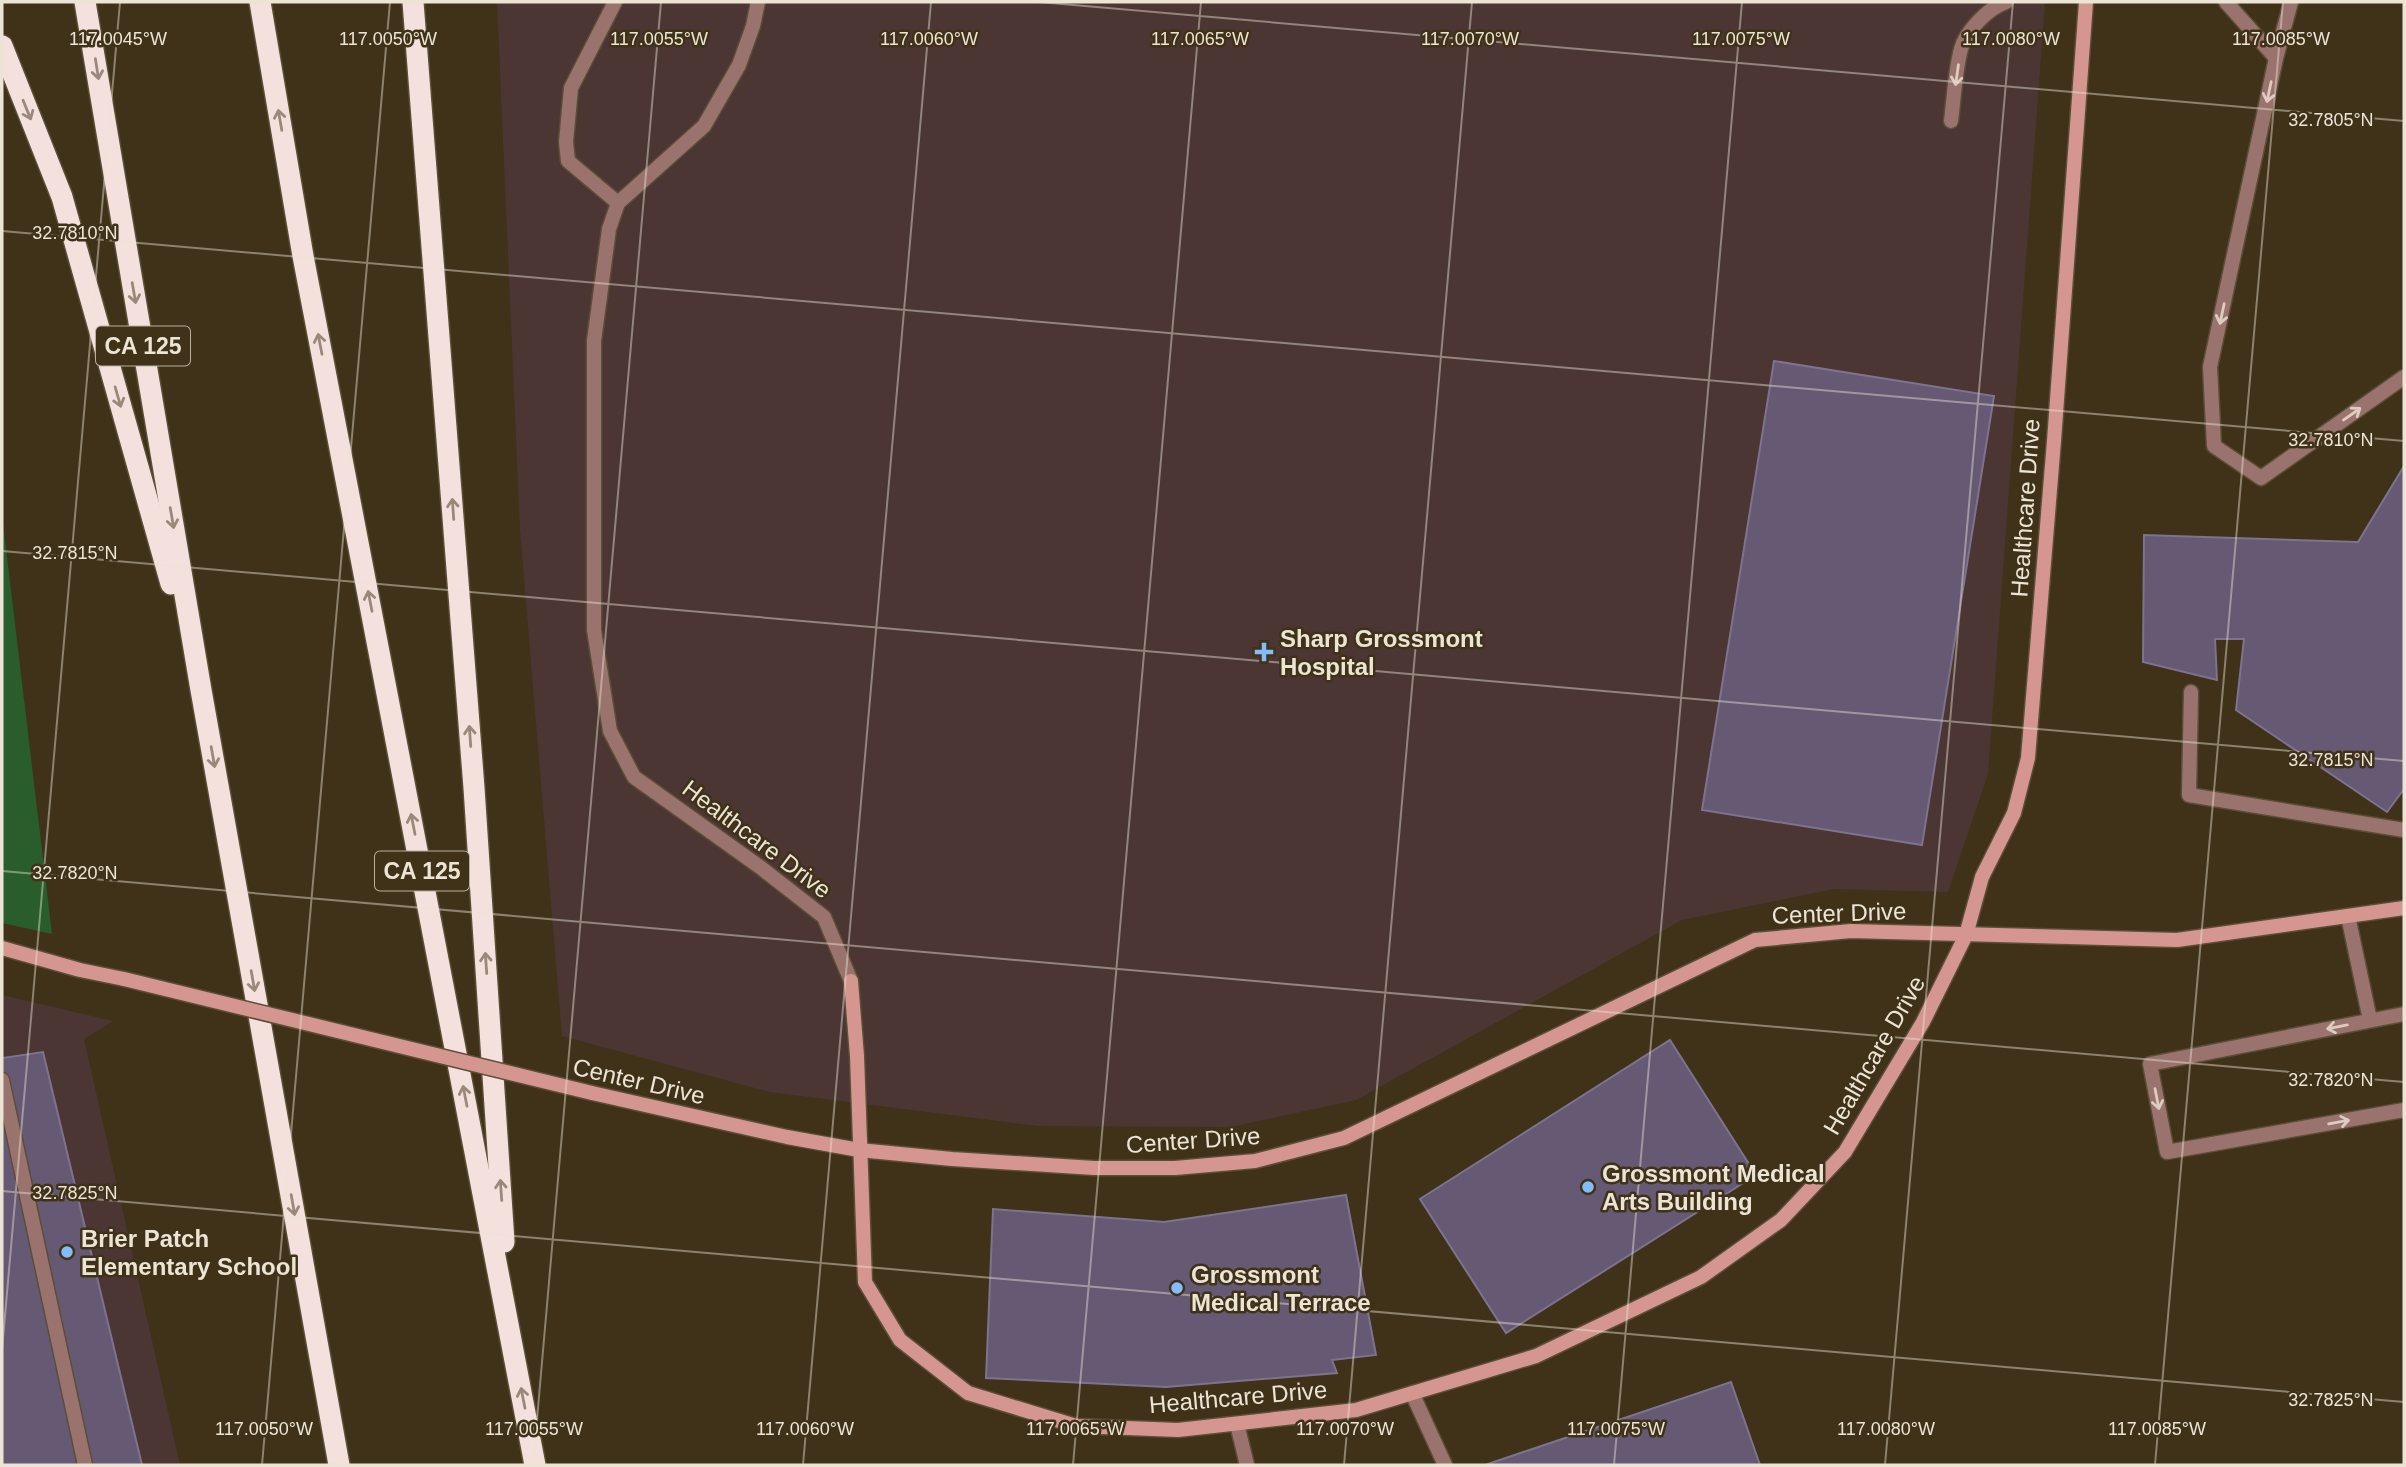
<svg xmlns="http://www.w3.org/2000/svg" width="2406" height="1467" font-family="Helvetica,sans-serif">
<rect width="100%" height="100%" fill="#3f3219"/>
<g fill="#4b3633">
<polygon points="497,2 2045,2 1988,774 1948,892 1834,889 1682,920 1356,1100 1231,1127 1038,1126 770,1092 562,1036 520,530"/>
<polygon points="2,995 113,1021 84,1039 180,1465 2,1465"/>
</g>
<polygon fill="#295d2b" points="2,515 52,934 2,923"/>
<g fill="#655973" stroke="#7e738e" stroke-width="2">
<polygon points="1774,361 1994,396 1922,845 1702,810"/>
<polygon points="2404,466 2404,789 2387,812 2236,710 2244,639 2215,639 2217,680 2143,662 2144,535 2358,542"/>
<polygon points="1670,1040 1756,1175 1506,1333 1420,1199"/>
<polygon points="43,1052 142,1465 2,1465 2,1058"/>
<polygon points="1346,1195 1376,1355 1332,1360 1337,1373 1166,1387 986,1378 993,1209 1164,1222"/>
<polygon points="1731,1382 1760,1465 1485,1465"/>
</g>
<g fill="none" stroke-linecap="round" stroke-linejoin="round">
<g stroke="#5b4e37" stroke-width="17">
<g id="lane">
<polyline points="615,2 571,88 566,142 568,161 618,203"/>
<polyline points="2226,2 2276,58"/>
<polyline points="2291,2 2276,58 2210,367 2214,446 2261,478 2404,377"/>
<path d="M1951 121C1954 98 1955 71 1961 49 1966 31 1988 8 2006 2"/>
<polyline points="2191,692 2189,795 2404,830"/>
<polyline points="2348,916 2370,1020"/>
<polyline points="2404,1014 2150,1064 2167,1152 2404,1110"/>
<polyline points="2,1080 85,1465"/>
<polyline points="1412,1393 1445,1465"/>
<polyline points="1237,1424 1247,1465"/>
</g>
</g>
<g stroke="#5b4e37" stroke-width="17">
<polyline id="street" points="758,2 753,26 739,65 704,126 618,203 609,229 594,341 594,630 610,731 634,777 760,867 824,917 851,981"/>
</g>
<g stroke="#5b4e37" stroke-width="17">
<g id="secondary">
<polyline points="2,948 80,970 124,979"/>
<polyline points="851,981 857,1056 865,1282 900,1340 968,1393 1076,1426 1178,1430 1356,1410 1536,1356 1701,1277 1781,1220 1845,1152 1923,1022 1966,935 1982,877 2014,813 2028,758 2054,441 2086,2"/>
<polyline points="592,1093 787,1137 859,1150 952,1159 1094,1168 1175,1168 1255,1161 1344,1138 1755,940 1851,931 2177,940 2404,908"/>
</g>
</g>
<g stroke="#5b4e37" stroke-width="24">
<g id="highway">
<polyline points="85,2 201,690 339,1465"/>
<polyline points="260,2 303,256 535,1465"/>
<polyline points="413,2 474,788 504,1242"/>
<polyline points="2,46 62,197 171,584"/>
</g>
</g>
<use href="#lane" stroke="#9b736e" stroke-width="14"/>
<use href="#street" stroke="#9b736e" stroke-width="14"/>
<use href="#secondary" stroke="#d4968e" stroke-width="14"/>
<use href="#highway" stroke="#f4e0dd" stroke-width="21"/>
<g stroke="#5b4e37" stroke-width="17" stroke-linecap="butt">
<polyline id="secondary-bridge" points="124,979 592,1093"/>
</g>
<use href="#secondary-bridge" stroke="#d4968e" stroke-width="14"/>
</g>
<defs><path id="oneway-shaft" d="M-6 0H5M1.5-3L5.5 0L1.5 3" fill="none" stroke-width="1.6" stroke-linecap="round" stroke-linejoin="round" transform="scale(1.75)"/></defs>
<g stroke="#9a897b">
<use href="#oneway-shaft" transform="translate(97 69) rotate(81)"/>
<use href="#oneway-shaft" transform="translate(27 110) rotate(68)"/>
<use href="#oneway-shaft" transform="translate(280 120) rotate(-100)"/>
<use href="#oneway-shaft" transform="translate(134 293) rotate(80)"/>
<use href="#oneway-shaft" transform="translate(320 344) rotate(-101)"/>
<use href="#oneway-shaft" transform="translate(118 397) rotate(74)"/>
<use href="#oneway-shaft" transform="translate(453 509) rotate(-94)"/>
<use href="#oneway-shaft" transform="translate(172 518) rotate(80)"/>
<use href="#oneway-shaft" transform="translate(370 601) rotate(-101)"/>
<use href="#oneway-shaft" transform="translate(470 736) rotate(-94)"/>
<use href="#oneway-shaft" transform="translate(213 757) rotate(80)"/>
<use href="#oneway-shaft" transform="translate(413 824) rotate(-101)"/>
<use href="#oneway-shaft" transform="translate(486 963) rotate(-94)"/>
<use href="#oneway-shaft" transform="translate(253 981) rotate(80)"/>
<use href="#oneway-shaft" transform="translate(465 1096) rotate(-101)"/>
<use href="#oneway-shaft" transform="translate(501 1190) rotate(-94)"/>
<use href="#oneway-shaft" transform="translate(293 1205) rotate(80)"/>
<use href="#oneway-shaft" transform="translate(523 1398) rotate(-101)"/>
</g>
<g stroke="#dccdc0">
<use href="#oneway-shaft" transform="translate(1957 75) rotate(98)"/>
<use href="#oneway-shaft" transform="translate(2269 92) rotate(102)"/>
<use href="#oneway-shaft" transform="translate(2222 314) rotate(102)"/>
<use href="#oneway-shaft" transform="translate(2352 414) rotate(-35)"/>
<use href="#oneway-shaft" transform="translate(2337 1027) rotate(169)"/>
<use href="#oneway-shaft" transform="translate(2157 1099) rotate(79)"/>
<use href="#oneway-shaft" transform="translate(2339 1122) rotate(-10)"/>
</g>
<path fill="none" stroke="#ece4d5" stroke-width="2" stroke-opacity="0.45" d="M1039 2 2404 121M2 231 2404 441M2 551 2404 761M2 871 2404 1082M2 1191 2404 1402M2 1350 120 2M262 1465 390 2M533 1465 661 2M803 1465 931 2M1073 1465 1201 2M1344 1465 1472 2M1614 1465 1742 2M1885 1465 2013 2M2155 1465 2283 2"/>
<g fill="#84bcfb" stroke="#3f3219" stroke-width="2.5">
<path d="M1260.5 641.5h7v7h7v7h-7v7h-7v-7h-7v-7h7z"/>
<circle cx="1588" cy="1187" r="7"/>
<circle cx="67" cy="1252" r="7"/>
<circle cx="1177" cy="1288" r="7"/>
</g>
<g text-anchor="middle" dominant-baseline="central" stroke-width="5" stroke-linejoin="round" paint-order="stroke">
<g fill="#3f3219" stroke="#b8af9d" stroke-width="2">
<rect x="96" y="326.5" width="94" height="39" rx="5"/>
<rect x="375" y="851.5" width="94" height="39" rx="5"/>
</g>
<g font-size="23" font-weight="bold" fill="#ece4d5">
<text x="143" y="346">CA 125</text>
<text x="422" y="871">CA 125</text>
</g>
<g font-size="24" fill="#ece4d5" stroke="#3f3219">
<text transform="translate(2025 508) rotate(-86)">Healthcare Drive</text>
<text transform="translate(757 839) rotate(37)">Healthcare Drive</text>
<text transform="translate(1839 913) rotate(-2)">Center Drive</text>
<text transform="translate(1874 1055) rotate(-60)">Healthcare Drive</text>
<text transform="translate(639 1081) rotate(13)">Center Drive</text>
<text transform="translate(1193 1140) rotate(-4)">Center Drive</text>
<text transform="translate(1238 1397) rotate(-5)">Healthcare Drive</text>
</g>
<g font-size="24" font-weight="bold" fill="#ece4d5" stroke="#3f3219" text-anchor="start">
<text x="1280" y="638">Sharp Grossmont<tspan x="1280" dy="28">Hospital</tspan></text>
<text x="1602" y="1173">Grossmont Medical<tspan x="1602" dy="28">Arts Building</tspan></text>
<text x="81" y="1238">Brier Patch<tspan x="81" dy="28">Elementary School</tspan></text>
<text x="1191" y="1274">Grossmont<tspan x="1191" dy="28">Medical Terrace</tspan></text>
</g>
</g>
<g font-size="18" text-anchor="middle" fill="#ece4d5" stroke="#3f3219" stroke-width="5" stroke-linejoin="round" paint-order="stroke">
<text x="118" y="45">117.0045°W</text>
<text x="388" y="45">117.0050°W</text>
<text x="659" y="45">117.0055°W</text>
<text x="929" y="45">117.0060°W</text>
<text x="1200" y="45">117.0065°W</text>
<text x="1470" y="45">117.0070°W</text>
<text x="1741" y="45">117.0075°W</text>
<text x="2011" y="45">117.0080°W</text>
<text x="2281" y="45">117.0085°W</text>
<text x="2331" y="126">32.7805°N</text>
<text x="75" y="239">32.7810°N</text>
<text x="2331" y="446">32.7810°N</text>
<text x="75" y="559">32.7815°N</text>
<text x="2331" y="766">32.7815°N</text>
<text x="75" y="879">32.7820°N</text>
<text x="2331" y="1086">32.7820°N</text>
<text x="75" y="1199">32.7825°N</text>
<text x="2331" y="1406">32.7825°N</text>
<text x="264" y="1435">117.0050°W</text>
<text x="534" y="1435">117.0055°W</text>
<text x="805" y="1435">117.0060°W</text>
<text x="1075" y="1435">117.0065°W</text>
<text x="1345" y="1435">117.0070°W</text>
<text x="1616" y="1435">117.0075°W</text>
<text x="1886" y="1435">117.0080°W</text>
<text x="2157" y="1435">117.0085°W</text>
</g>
<rect width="2406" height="1467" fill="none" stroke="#ece4d5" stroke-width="7"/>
</svg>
